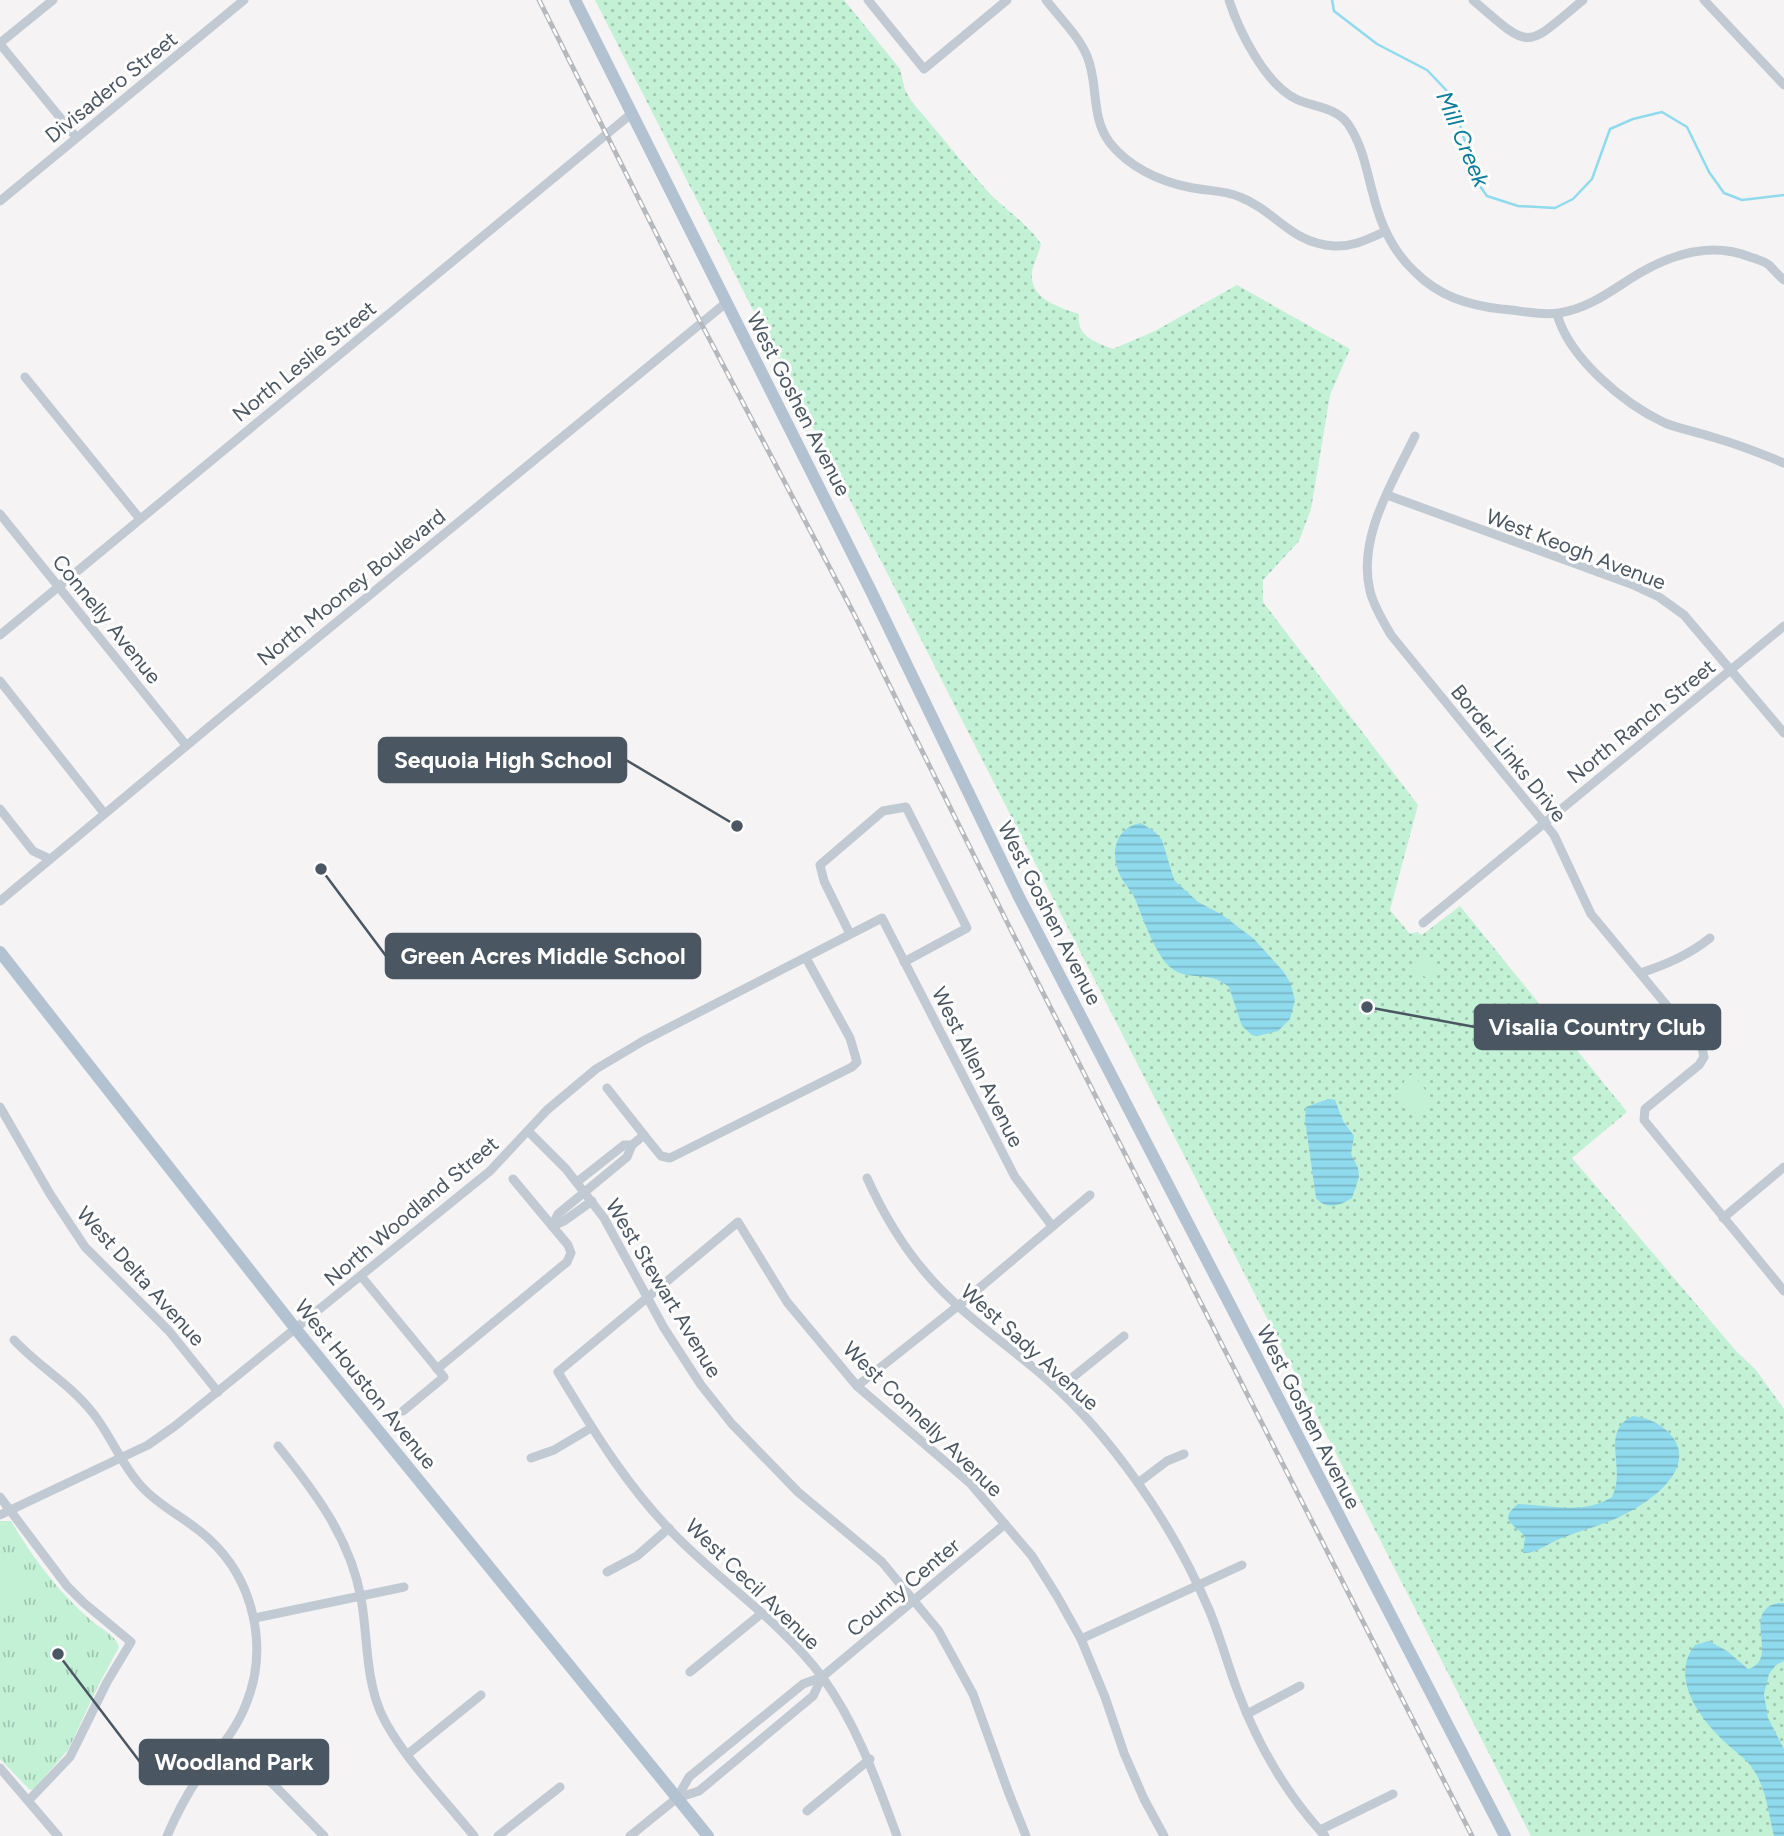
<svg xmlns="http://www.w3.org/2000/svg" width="1784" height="1836" font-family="Figtree,sans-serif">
<defs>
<pattern id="grass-dots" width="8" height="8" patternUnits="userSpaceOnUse" patternTransform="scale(1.75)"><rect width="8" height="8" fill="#c3f1d5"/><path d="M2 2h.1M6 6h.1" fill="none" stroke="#a0c6b0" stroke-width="1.8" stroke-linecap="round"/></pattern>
<pattern id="park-tufts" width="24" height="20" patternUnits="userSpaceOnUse" patternTransform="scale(1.75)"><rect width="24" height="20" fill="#c3f1d5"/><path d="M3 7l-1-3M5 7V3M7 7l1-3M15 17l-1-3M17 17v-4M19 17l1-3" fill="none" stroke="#a0c6b0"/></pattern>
<pattern id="water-rules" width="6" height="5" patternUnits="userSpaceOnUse" patternTransform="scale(1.75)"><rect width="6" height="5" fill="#90daee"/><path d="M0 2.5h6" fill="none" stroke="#78b4c4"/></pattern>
</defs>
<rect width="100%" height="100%" fill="#f5f3f3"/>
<path fill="url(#grass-dots)" d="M595 0H844L900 69 905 90 912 102C938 132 963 164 990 194 1007 211 1028 224 1041 244 1039 253 1034 262 1032 272 1029 299 1059 307 1079 314 1076 337 1096 342 1113 349L1155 331 1237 285 1350 349 1330 395 1311 509 1299 541 1263 580V602L1418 805 1390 910 1410 934 1417 932 1422 935 1460 906 1627 1112 1572 1158 1736 1351 1756 1370 1784 1409V1836H1531Z"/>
<path fill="url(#park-tufts)" d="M0 1521H11C34 1560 59 1593 93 1622 102 1629 116 1636 119 1647L98 1686 68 1750 34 1789 30 1790 0 1759Z"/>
<g fill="#c3f1d5">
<polygon points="1423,950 1438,968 1427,978 1417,972 1414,966"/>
<polygon points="1413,1074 1433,1100 1414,1115 1401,1096 1405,1078"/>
<path d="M0 1563C11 1566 9 1575 18 1580 23 1597 19 1614 0 1620Z"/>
</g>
<g fill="url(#water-rules)">
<path d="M1141 823 1155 832 1162 840 1174 880 1198 902 1221 914 1254 939 1283 971 1290 982 1295 1000 1290 1019 1278 1031 1257 1036 1252 1035 1242 1026 1229 987C1208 969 1189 983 1170 967 1157 957 1142 917 1136 901 1132 891 1123 883 1119 873 1110 852 1116 827 1141 823Z"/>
<path d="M1328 1099 1335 1100 1343 1121 1354 1136 1351 1154 1358 1168 1359 1177 1352 1198C1340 1206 1326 1210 1316 1198L1305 1120 1306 1107Z"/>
<path d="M1633 1416C1650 1418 1664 1425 1674 1439 1695 1471 1648 1503 1623 1515 1604 1525 1582 1530 1562 1538 1549 1542 1537 1554 1523 1553L1525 1537C1517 1525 1496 1521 1518 1504 1549 1505 1584 1515 1612 1497 1627 1468 1599 1432 1633 1416Z"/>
<path d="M1778 1603H1784V1661L1776 1665 1769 1674 1764 1694 1768 1718 1784 1749V1836H1774C1768 1813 1767 1790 1753 1769 1746 1758 1735 1752 1726 1743 1700 1719 1669 1678 1695 1645L1709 1641 1727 1651 1748 1669C1781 1660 1740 1611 1778 1603Z"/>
</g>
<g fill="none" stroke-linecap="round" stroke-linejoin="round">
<polyline stroke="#90daee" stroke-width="2.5" points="1332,0 1334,11 1377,44 1427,70 1447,91 1458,118 1477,182 1487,196 1518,206 1555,208 1573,199 1592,179 1610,129 1633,119 1662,112 1687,127 1709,172 1724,193 1742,200 1784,195"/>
<g stroke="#c1cad2" stroke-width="9">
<polyline points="868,0 924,69 1007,0"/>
<path d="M1046 0C1060 18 1078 35 1087 56 1099 84 1090 117 1110 143 1129 167 1159 181 1188 187 1205 191 1224 190 1240 197 1276 211 1290 243 1334 246 1353 247 1368 239 1384 232"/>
<path d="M1229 0C1239 31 1265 84 1296 99 1313 107 1336 107 1348 124 1363 146 1366 169 1373 194 1380 223 1392 251 1415 272 1439 296 1467 305 1501 309 1518 310 1541 316 1559 313 1586 309 1607 294 1630 279 1666 256 1708 240 1750 257 1756 259 1764 261 1769 265 1774 270 1779 276 1784 280"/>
<path d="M1473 0C1532 51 1524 49 1583 0"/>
<polyline points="1704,0 1784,85"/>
<polyline points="0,43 53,0"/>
<polyline points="0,44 76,137"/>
<polyline points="0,201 244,0"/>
<path d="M1557 314C1569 358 1624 404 1665 423 1680 429 1697 432 1712 437 1737 444 1760 453 1784 463"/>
<polyline points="25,377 140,519"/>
<path d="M1415 436C1393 482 1357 537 1370 591 1374 607 1383 621 1391 635L1554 835 1591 914 1702 1048 1704 1057 1699 1065 1645 1109 1644 1120 1784 1291"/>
<polyline points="1387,495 1631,584 1659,597 1684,615 1784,733"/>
<polyline points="0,514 186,745"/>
<polyline points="0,635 631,114"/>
<polyline points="0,681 104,813"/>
<polyline points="0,809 33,851 50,859"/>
<polyline points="0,901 227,712 727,302"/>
<polyline points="1423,923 1784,626"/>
<polyline points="850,934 824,881 820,865 883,811 906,807 967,928 904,962"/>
<path d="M1640 973C1666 965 1689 955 1710 938"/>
<polyline points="0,1107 50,1194 85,1247 169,1331 218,1392"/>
<polyline points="528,1131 566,1169 604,1218 664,1328 701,1385 732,1424 798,1492 882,1562 938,1630 973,1694 1008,1791 1026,1836"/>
<polyline points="644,1135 661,1156 670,1158 852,1067 857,1062 850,1038 806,958"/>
<path d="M867 1178C882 1211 901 1244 925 1272 960 1314 1007 1344 1048 1380 1082 1410 1112 1446 1138 1483 1167 1524 1191 1567 1210 1612 1221 1639 1228 1666 1238 1692 1258 1745 1287 1795 1325 1836"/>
<polyline points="577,1182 624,1145 632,1145"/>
<polyline points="592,1201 564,1221 552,1226 558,1214 627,1157 632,1145 644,1135 607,1088"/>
<polyline points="1723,1218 1784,1167"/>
<polyline points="361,1276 444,1377 403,1411"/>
<path d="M14 1340C38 1366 70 1384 92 1412 111 1435 121 1465 142 1487 161 1508 188 1519 209 1539 254 1580 269 1648 246 1704 236 1731 216 1752 200 1775 187 1794 176 1815 167 1836"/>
<polyline points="437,1369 567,1262 571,1253 568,1245 513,1179"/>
<polyline points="857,1386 958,1306 1090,1195"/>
<polyline points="1058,1389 1124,1336"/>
<path d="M278 1446C315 1492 350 1538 361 1598 368 1636 365 1677 381 1713 399 1753 446 1801 474 1836"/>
<polyline points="531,1458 554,1450 591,1428"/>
<polyline points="1138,1483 1167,1461 1184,1454"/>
<polyline points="0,1497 67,1586 84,1603 131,1642 107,1682 70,1757 29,1800"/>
<polyline points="0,1515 148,1445 175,1426 490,1171 547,1110 596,1069 643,1041 882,918 1015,1177 1052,1226"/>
<polyline points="607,1572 637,1556 669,1528"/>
<polyline points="255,1618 404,1587"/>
<polyline points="1081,1639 1242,1565"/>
<polyline points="690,1672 762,1613"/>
<polyline points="1247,1714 1300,1686"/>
<polyline points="223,1744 273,1784 324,1836"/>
<polyline points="408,1754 481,1695"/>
<polyline points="0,1768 58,1836"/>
<polyline points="677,1798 699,1791 813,1696 822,1677"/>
<polyline points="807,1811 870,1759"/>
<polyline points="1320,1830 1393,1794"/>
<polyline points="498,1836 560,1787"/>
<polyline points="630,1836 677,1798 689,1777 803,1684 822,1677 1005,1524"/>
<path d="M897 1836C876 1780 858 1727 823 1678 784 1625 729 1588 682 1542 631 1493 594 1432 558 1372L738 1222 787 1302 857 1386 970 1483 1032 1556 1057 1596 1081 1639 1105 1697 1124 1753 1144 1799 1164 1836"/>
</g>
<g stroke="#b3c2d1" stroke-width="12">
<polyline points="575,0 871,591 1018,895 1505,1836"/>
<polyline points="0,952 295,1328 708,1836"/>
</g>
<g stroke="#b5b8bd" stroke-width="5">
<polyline id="rail" points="539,0 701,323 853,612 1008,924 1472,1836"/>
</g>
<use href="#rail" stroke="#fff" stroke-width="2.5" stroke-dasharray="8" stroke-linecap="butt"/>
</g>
<g text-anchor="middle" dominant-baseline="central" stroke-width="6" stroke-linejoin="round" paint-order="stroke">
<g font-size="21" fill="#4a5661" stroke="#fff">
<text transform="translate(111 87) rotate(-39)">Divisadero Street</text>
<text transform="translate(304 361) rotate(-39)">North Leslie Street</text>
<text transform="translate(799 404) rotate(63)">West Goshen Avenue</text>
<text transform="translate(1576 549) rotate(21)">West Keogh Avenue</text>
<text transform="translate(351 587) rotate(-39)">North Mooney Boulevard</text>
<text transform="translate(107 619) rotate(51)">Connelly Avenue</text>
<text transform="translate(1641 721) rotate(-39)">North Ranch Street</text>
<text transform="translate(1509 753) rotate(51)">Border Links Drive</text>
<text transform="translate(1050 913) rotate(63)">West Goshen Avenue</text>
<text transform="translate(978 1067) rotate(63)">West Allen Avenue</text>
<text transform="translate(411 1211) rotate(-40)">North Woodland Street</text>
<text transform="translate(141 1276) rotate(48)">West Delta Avenue</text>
<text transform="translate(664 1288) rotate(59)">West Stewart Avenue</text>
<text transform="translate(1030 1347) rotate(42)">West Sady Avenue</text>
<text transform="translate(366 1384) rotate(51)">West Houston Avenue</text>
<text transform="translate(1309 1417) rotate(63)">West Goshen Avenue</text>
<text transform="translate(923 1419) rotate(44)">West Connelly Avenue</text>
<text transform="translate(753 1584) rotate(44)">West Cecil Avenue</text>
<text transform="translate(903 1587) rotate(-40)">County Center</text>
</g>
<g font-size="23" font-style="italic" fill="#0c7c9b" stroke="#fff">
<text transform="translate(1463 139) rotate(67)">Mill Creek</text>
</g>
</g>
<path fill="none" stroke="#4a5661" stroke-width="2.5" d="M737 826L626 760M321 869L386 956M1367 1007L1475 1027M58 1654L140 1762"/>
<g fill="#4a5661" stroke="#fff" stroke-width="2.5">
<circle cx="737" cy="826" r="7"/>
<circle cx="321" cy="869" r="7"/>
<circle cx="1367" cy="1007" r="7"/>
<circle cx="58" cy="1654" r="7"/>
</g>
<g fill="#4a5661" stroke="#4a5661" stroke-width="2.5">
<rect x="379" y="738" width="247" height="44" rx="7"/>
<rect x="386" y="934" width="314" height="44" rx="7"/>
<rect x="1475" y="1005" width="245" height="44" rx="7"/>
<rect x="140" y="1740" width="188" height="44" rx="7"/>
</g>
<g font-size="23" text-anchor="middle" font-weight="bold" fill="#fff">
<text x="503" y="768">Sequoia High School</text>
<text x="543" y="964">Green Acres Middle School</text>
<text x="1597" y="1035">Visalia Country Club</text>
<text x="234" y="1770">Woodland Park</text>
</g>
</svg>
